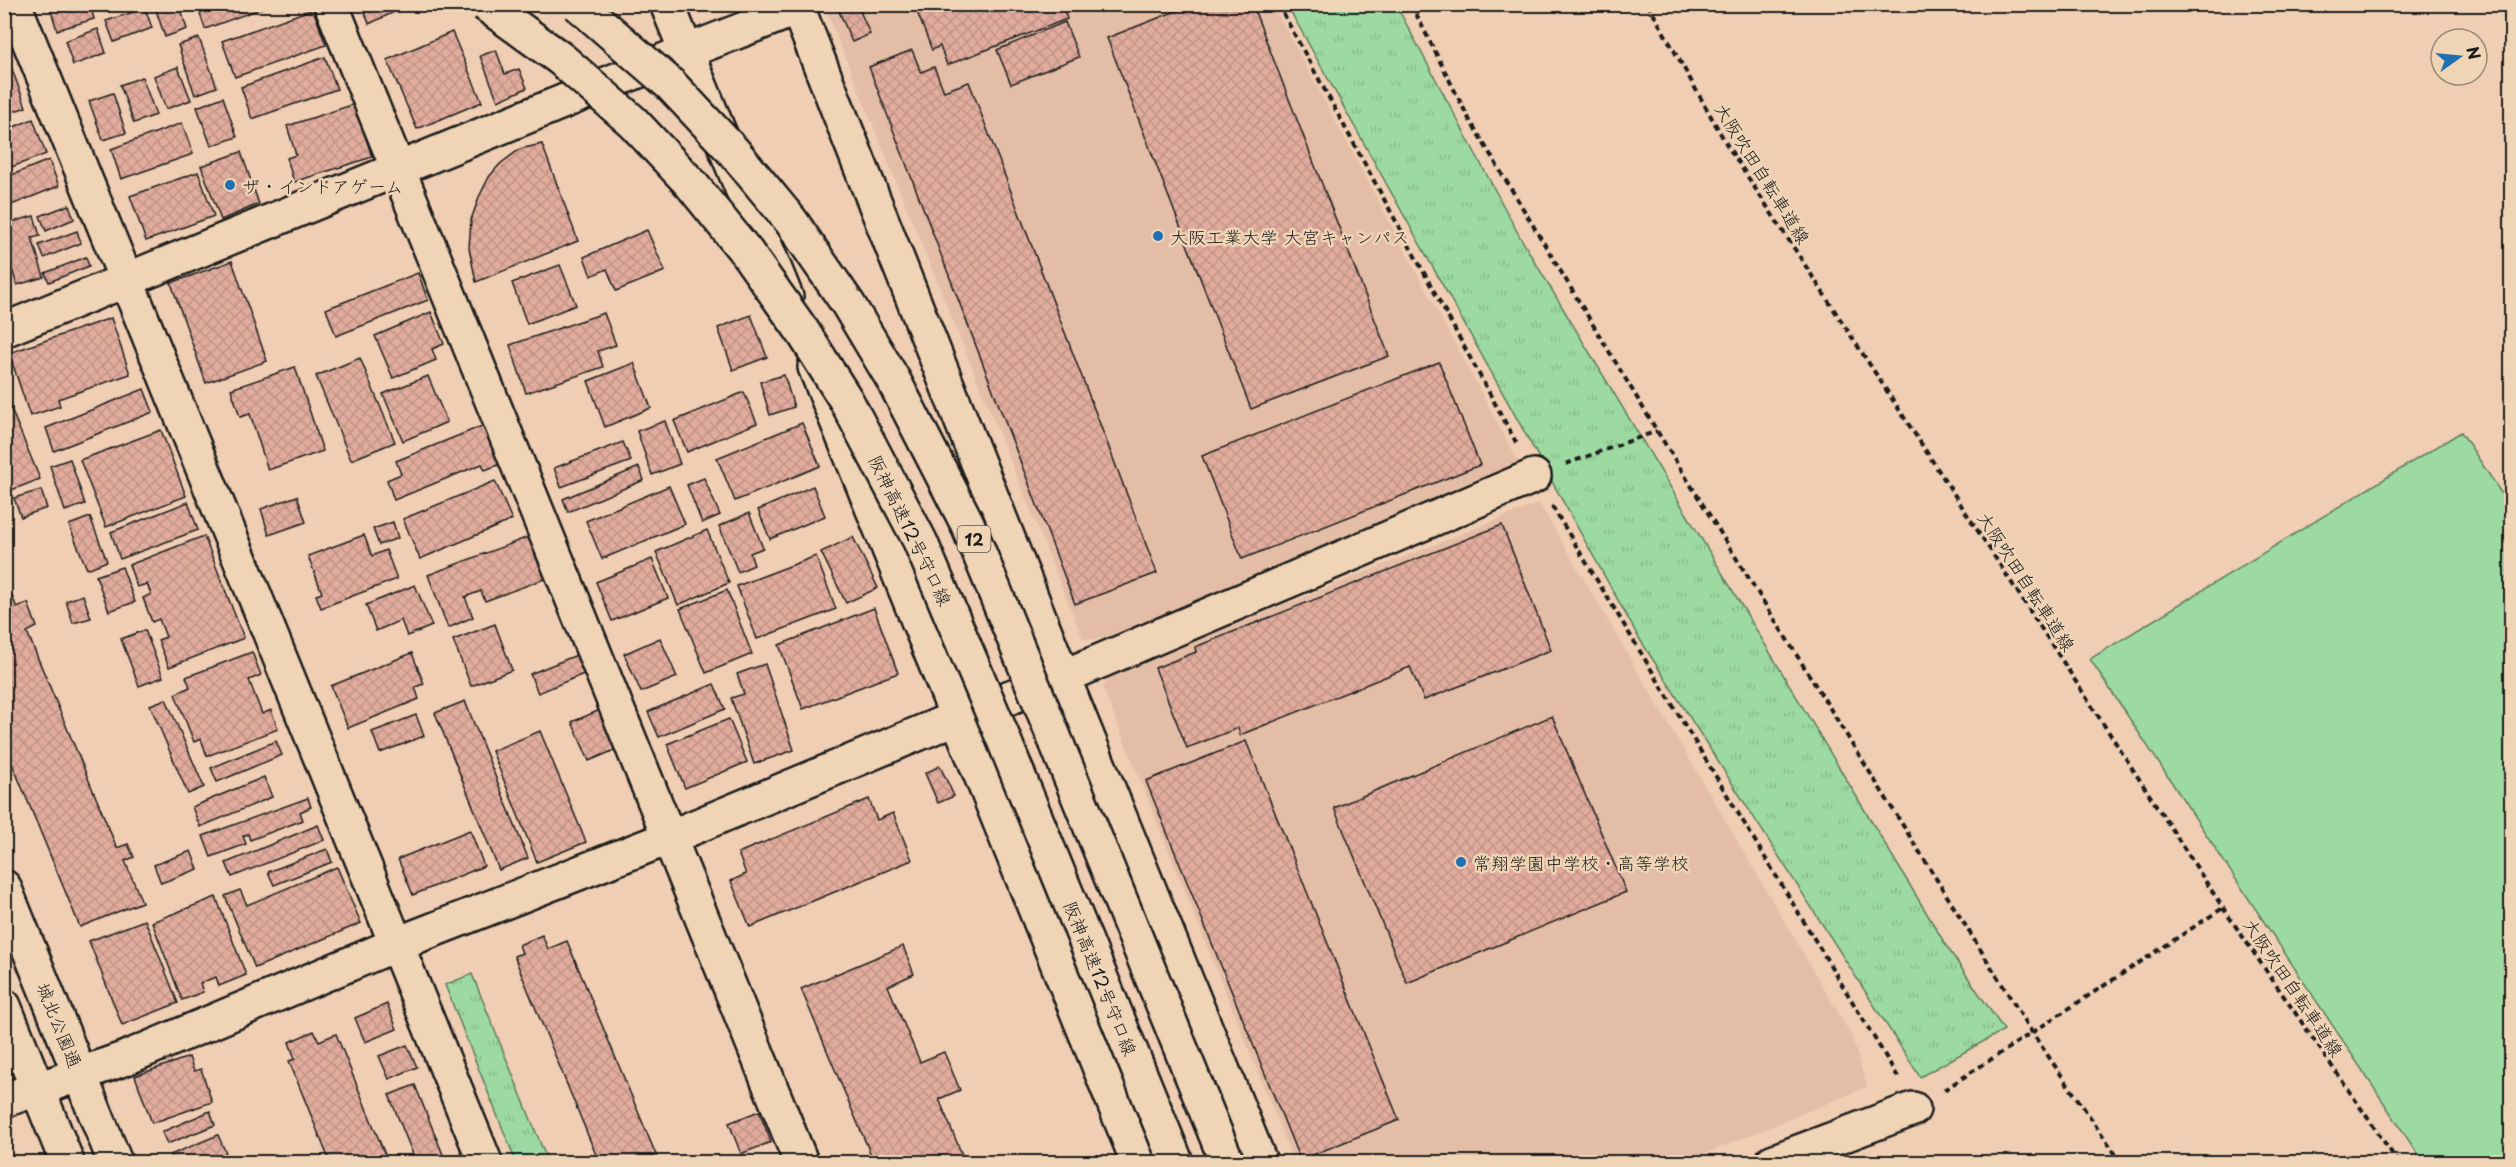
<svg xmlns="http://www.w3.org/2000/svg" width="2516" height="1167" font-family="'Playpen Sans','Klee One',sans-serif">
<defs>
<pattern id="grass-tufts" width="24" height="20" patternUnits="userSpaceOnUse" patternTransform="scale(1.5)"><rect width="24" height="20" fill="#9ddaa1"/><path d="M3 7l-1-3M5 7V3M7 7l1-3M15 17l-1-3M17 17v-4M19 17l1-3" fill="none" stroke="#87ba8a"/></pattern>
<pattern id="building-cross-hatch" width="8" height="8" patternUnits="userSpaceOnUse" patternTransform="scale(1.5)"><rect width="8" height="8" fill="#e1ac9d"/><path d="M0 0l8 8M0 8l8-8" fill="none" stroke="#c09387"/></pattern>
</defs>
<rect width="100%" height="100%" fill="#efceb3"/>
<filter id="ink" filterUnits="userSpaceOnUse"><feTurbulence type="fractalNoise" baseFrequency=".0167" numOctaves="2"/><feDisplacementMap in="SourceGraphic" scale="12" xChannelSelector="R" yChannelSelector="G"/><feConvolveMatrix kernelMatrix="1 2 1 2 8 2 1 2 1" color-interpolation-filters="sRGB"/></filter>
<g filter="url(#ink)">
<g fill="#e3bda6">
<polygon points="824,5 1273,5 1521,467 1117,639 1083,639"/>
<polygon points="1539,503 1851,1035 1867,1087 1685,1162 1294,1162 1103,688 1112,673"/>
</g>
<g fill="url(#grass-tufts)" stroke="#5c7b5e" stroke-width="1.5">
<polygon points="1287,5 1396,5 1520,237 1947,947 2004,1030 1920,1077 1639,638"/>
<polygon points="472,974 548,1162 516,1162 445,985"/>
</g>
<polygon fill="#9ddaa1" stroke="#5c7b5e" stroke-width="1.5" points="2461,432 2511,508 2511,1162 2423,1162 2090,659"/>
<g fill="url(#building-cross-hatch)" stroke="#1c1c1c" stroke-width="1.5">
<polygon points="49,4 90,4 94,19 57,30"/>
<polygon points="99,4 120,4 101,10"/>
<polygon points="154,4 179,4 187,29 165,37"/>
<polygon points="197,4 273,4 205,29"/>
<polygon points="362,4 411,4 369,24"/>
<polygon points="836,4 857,4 870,34 852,42"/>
<polygon points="914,4 1062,4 1067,19 947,65 940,46 932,50"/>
<polygon points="1194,4 1252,4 1389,356 1251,409 1107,38"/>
<polygon points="145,8 152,28 114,42 106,21"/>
<polygon points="313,9 326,45 235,77 222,41"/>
<polygon points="1065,22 1079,57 1011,84 997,50"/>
<polygon points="98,29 106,53 73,65 65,41"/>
<polygon points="452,32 482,102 417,129 387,60"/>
<polygon points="199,38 217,87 195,95 178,45"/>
<polygon points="496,50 505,74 519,69 527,88 498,101 480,56"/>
<polygon points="912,50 921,72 934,67 944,91 969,82 1157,573 1075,604 869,67"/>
<polygon points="7,56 26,107 4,115 4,57"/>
<polygon points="325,57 337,89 252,119 241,87"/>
<polygon points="178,67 191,100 166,109 154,76"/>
<polygon points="142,77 156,115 134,123 120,85"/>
<polygon points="113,93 126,133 103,140 89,101"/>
<polygon points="223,97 237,137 211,146 197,107"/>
<polygon points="355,104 372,157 294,182 287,158 296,155 287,126"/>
<polygon points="33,119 46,154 4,170 4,131"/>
<polygon points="182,123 193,154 121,179 111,149"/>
<polygon points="542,144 578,241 476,282 469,248 471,220 479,197 489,177 500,164 520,149"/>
<polygon points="241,152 259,204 221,220 201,166"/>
<polygon points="49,160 59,186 4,208 4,178"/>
<polygon points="198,172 214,216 146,241 130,196"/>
<polygon points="69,205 74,219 46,231 40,216"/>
<polygon points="34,216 40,236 32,238 44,277 17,285 4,244 4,224"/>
<polygon points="647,230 665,271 616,291 607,269 591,276 584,257"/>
<polygon points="77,231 81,243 44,258 39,245"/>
<polygon points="86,257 89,266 49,282 45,273"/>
<polygon points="232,261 267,361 206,383 171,283"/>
<polygon points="560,265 576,305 527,324 512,283"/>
<polygon points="418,273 428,300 336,336 326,309"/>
<polygon points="431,312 444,344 432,349 436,360 393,378 375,336"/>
<polygon points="604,313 616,345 598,351 603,367 526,393 510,345"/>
<polygon points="751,315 767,357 733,370 718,328"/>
<polygon points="111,318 130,374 58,399 60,406 30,416 9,353"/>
<polygon points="360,358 395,442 351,460 316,376"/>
<polygon points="1439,362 1480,465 1242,559 1202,456"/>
<polygon points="634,363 651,408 605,427 588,381"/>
<polygon points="295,367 323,451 268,470 250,414 240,417 231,389"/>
<polygon points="784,375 794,407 770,415 760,382"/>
<polygon points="428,376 447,422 403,441 383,394"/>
<polygon points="144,389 153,412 54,451 46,428"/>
<polygon points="4,392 40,479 4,493"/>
<polygon points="744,392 757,423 687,452 674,421"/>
<polygon points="665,421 680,464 652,475 637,431"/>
<polygon points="802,423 820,466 735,501 717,458"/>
<polygon points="487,424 503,463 485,470 482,464 394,500 387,480 401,474 396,461"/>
<polygon points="161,430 186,496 106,527 80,460"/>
<polygon points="623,442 631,461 561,487 554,468"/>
<polygon points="70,459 85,504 65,511 50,466"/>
<polygon points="639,467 644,480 568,512 563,499"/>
<polygon points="704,478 720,515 702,523 687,485"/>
<polygon points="495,481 512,520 420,559 403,519"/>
<polygon points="669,486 685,524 602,559 586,521"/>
<polygon points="813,486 825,516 770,539 758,510"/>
<polygon points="41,490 47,508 21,517 14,498"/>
<polygon points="297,496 306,522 269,535 261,509"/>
<polygon points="188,502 198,530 120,559 111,532"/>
<polygon points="749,513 763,548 750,553 754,565 738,572 719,526"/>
<polygon points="90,517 107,561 87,569 69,525"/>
<polygon points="393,522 398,538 379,545 373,529"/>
<polygon points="1502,525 1551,650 1424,700 1410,667 1240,735 1238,728 1187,748 1155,668 1196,652 1195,647"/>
<polygon points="707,530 729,583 678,605 656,552"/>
<polygon points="364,535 372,556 386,550 397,579 321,608 316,595 322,593 308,556"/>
<polygon points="204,536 244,638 169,667 158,640 166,637 159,619 152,622 143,598 151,594 147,584 137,587 129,565"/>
<polygon points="531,536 547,578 485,601 481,591 465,597 473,617 448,628 428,575"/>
<polygon points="853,537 878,588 846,603 821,552"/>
<polygon points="816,556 836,609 757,639 737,586"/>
<polygon points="652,559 668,598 612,621 596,582"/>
<polygon points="122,567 135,602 109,611 96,576"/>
<polygon points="4,577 17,608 28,603 37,627 27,632 117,848 128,844 134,857 125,861 142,902 80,927 4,744"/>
<polygon points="415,585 432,626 407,636 401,620 376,631 366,605"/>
<polygon points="727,590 752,654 706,673 680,609"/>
<polygon points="83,595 91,618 73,623 66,601"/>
<polygon points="874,608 898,673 803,709 779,645"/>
<polygon points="495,624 512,670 471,686 453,640"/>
<polygon points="145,630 163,677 139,686 121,639"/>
<polygon points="660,638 677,677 641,692 624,654"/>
<polygon points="252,652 261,675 249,680 262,714 271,710 278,729 207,756 201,739 194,742 175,694 190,687 186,677"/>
<polygon points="412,653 424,684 415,687 419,699 348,728 331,686"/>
<polygon points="579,654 586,673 538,693 530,674"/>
<polygon points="765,664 794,750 754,764 731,698 744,694 737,674"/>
<polygon points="714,684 725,709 659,737 648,712"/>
<polygon points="166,699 204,787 188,794 150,705"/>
<polygon points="465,701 528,858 499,870 435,713"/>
<polygon points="600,710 617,749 589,761 572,722"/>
<polygon points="416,715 424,736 380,753 372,732"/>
<polygon points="1552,716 1626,892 1407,983 1334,808"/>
<polygon points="729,719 747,762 685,788 667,744"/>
<polygon points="540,731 586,842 537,862 492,751"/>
<polygon points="276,741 282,755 217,782 211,768"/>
<polygon points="1246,741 1399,1120 1300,1160 1146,781"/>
<polygon points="940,766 954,796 938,803 925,773"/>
<polygon points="264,777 272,797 200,827 192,807"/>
<polygon points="308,798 311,807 300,812 303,820 250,840 248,834 243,836 246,844 211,857 203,836"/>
<polygon points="869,799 877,820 893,813 912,860 750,927 731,881 746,874 738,853"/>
<polygon points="318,825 324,840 232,877 226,863"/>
<polygon points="470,830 484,866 413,895 398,859"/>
<polygon points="327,849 332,862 274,885 268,872"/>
<polygon points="191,851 198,869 161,883 154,865"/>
<polygon points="337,867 361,923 255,968 225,896 240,890 247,905"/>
<polygon points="216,897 246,975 219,986 216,977 200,983 203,992 182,1000 152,922"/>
<polygon points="145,920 178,1003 122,1025 89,941"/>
<polygon points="542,935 548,949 567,941 659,1162 599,1162 514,956 522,953 519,945"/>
<polygon points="903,946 914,974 888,986 920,1062 944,1052 960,1090 939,1099 965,1162 874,1162 801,989"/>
<polygon points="387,1004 397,1029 365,1042 355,1018"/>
<polygon points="314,1031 319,1041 336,1034 388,1162 330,1162 289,1061 295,1059 289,1042"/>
<polygon points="407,1045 417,1067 389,1079 379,1056"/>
<polygon points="189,1057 194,1071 201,1069 212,1102 152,1123 135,1076"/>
<polygon points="415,1085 446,1162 416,1162 389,1095"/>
<polygon points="210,1111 215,1125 167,1144 162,1132"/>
<polygon points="759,1111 771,1142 741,1154 729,1123"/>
<polygon points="218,1135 226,1153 203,1162 174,1162 170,1155"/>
<polygon points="4,1145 11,1162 4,1162"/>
</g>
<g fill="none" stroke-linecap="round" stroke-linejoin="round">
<g stroke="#1c1c1c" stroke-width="38">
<g id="minor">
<polyline points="14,4 485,1162"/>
<polyline points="331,4 801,1162"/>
<polyline points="667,4 786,297"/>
<polyline points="796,4 1063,677 1260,1162"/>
<polyline points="4,330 670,58 798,8"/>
<polyline points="815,367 1138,1162"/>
<polyline points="38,1089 126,1058 397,944 668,838 958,717 1063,677 1534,476"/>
<polyline points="1772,1162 1913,1109"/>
</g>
</g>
<g stroke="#1c1c1c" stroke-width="38">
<polyline id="tertiary" points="4,1100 38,1089"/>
</g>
<g stroke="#1c1c1c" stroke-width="38">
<g id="primary">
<polyline points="4,887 115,1162"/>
<polyline points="4,1006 67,1162"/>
</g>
</g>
<g stroke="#1c1c1c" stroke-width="4" stroke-dasharray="6 4.5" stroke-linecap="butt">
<polyline points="1278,4 1517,444"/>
<polyline points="1411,4 1469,119 1657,431 2033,1034 2121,1162"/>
<polyline points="1648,4 1727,145 2223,908 2398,1162"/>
<polyline points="1566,464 1657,431"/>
<polyline points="1552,506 1898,1077"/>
<polyline points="1944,1090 2223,908"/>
</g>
<use href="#minor" stroke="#efd4b6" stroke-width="33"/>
<use href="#tertiary" stroke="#efd4b6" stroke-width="33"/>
<use href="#primary" stroke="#efd4b6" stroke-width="33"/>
<g stroke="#1c1c1c" stroke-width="38" stroke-linecap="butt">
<g id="motorway-bridge">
<polyline points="485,4 561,59 633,122 692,185 747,253 803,332 846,400 920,541 1001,733 1176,1162"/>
<polyline points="578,4 670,84 734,152 791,221 848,304 894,381 967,523 1227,1162"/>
</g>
</g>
<use href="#motorway-bridge" stroke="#efd4b6" stroke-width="33"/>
</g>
</g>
<g fill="#1f6fb2" stroke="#efd4b6" stroke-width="2">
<circle cx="230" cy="185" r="6"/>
<circle cx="1158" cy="236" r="6"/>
<circle cx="1461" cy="862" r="6"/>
</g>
<g text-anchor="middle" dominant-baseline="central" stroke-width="5" stroke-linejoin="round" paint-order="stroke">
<rect fill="#efd4b6" stroke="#5b534a" stroke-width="1.5" x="957.5" y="526" width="33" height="26" rx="4.5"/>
<g font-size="16" font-weight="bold" fill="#1c1c1c">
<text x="974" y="539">12</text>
</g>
<g font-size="18" fill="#1c1c1c" stroke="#efd4b6">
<text transform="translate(1763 173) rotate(58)">大阪吹田自転車道線</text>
<text transform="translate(911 530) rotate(64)">阪神高速12号守口線</text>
<text transform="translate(2027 581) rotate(57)">大阪吹田自転車道線</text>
<text transform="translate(1101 978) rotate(68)">阪神高速12号守口線</text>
<text transform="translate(2294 987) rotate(56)">大阪吹田自転車道線</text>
<text transform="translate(60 1025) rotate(68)">城北公園通</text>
</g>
<g font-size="18" fill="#1c1c1c" stroke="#efd4b6" text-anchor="start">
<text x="242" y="185">ザ・インドアゲーム</text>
<text x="1170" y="236">大阪工業大学 大宮キャンパス</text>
<text x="1473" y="862">常翔学園中学校・高等学校</text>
</g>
</g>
<rect width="2516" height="1167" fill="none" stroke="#efd4b6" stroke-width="24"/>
<rect x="12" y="12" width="2492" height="1143" fill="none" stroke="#1c1c1c" stroke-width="2" filter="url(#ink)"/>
<g transform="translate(2459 57) rotate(75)"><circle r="28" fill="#efd4b6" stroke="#9b8a78" stroke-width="1.5"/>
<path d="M0-4.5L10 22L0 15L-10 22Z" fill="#1f6fb2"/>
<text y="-9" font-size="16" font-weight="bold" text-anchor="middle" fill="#1c1c1c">N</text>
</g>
</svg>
